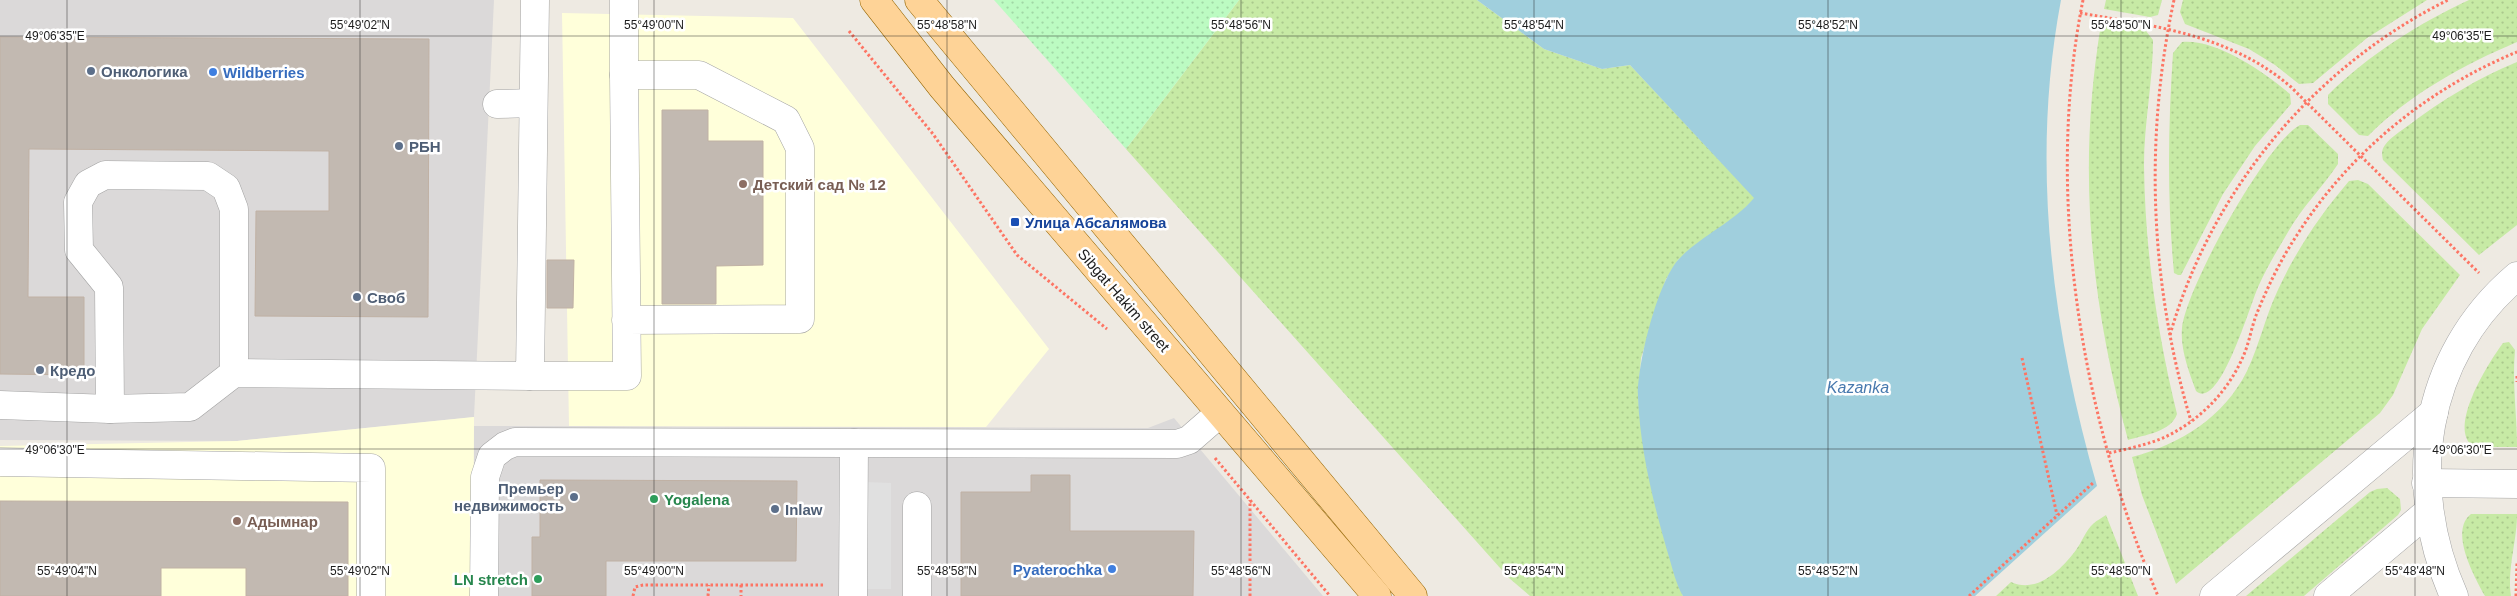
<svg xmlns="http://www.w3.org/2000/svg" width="2517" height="596" font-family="Arial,sans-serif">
<defs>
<pattern id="grass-dots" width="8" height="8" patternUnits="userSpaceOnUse" patternTransform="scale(1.25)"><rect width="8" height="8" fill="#c7eaa5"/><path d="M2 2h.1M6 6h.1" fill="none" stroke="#aac88d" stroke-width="1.8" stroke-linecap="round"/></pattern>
<pattern id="park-dots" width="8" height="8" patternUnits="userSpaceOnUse" patternTransform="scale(1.25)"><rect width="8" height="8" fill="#bcfbc2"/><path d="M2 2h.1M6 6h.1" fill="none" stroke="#a1d7a6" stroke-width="1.8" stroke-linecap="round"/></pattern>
</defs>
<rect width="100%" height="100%" fill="#eeeae2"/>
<g fill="#dbd9d9">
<polygon points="0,0 494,0 474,417 237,441 0,440"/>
<polygon points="1174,418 1323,596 473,596 474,426 1148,428"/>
</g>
<g fill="#ffffda">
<polygon points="562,13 793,18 1049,349 986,427 569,426"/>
<polygon points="474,417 473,596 0,596 0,446 237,441"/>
</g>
<g fill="url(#grass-dots)">
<polygon points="1239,0 1477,0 1544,49 1602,69 1630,65 1755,198 1736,217 1678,260 1666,279 1641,358 1638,397 1647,466 1663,534 1683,596 1530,596 1509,578 1126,149"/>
<polygon points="2106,0 2162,0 2158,15 2150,17 2104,9"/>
<polygon points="2183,0 2427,0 2367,38 2313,83 2299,84 2275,65 2249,49 2185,24 2180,12"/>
<path d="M2469 0H2517V42C2463 65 2410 94 2368 136L2359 135 2328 104V95C2368 55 2418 24 2469 0Z"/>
<path d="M2101 24 2146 31 2153 40C2153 81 2144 123 2144 165 2145 250 2157 332 2177 414 2171 432 2144 435 2128 440 2090 297 2077 171 2101 24Z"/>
<path d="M2182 42C2217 39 2264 72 2290 94L2291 104 2255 146 2223 194 2181 275H2178L2174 273C2167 199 2168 127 2173 53Z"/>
<path d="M2517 62V225L2479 255 2383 160C2382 155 2381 150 2385 145 2391 137 2401 131 2409 125 2442 100 2478 78 2517 62Z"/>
<path d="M2300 125H2308L2338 154V164C2322 188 2302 207 2288 232 2278 249 2267 267 2259 285 2251 301 2220 412 2196 391 2189 372 2180 349 2182 328 2186 288 2266 143 2300 125Z"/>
<path d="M2358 180 2368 184 2460 275 2422 329 2393 395 2380 413 2176 584 2142 495 2132 457C2181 444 2224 417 2247 371 2259 346 2265 318 2277 292 2295 252 2320 215 2349 181Z"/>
<path d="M2509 342 2515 350C2512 383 2517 414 2517 447H2474C2446 429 2489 362 2503 343Z"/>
<polygon points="2387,488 2400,499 2401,510 2398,515 2304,596 2246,596 2370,492 2377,489"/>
<path d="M2471 514H2517C2517 542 2507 568 2511 596H2485C2474 576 2449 531 2471 514Z"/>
<path d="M2106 515 2138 596H1996L2011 582C2037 594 2061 570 2076 550 2082 542 2086 530 2093 524 2097 520 2102 518 2106 515Z"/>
</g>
<polygon fill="url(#park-dots)" points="994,0 1239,0 1126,149"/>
<polygon fill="#e0e0e0" points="865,482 891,483 891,589 865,589"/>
<path fill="#a0cfdd" d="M1477 0H2061C2030 163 2052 329 2097 486L1975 596H1683C1676 584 1673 570 1669 557 1654 506 1640 450 1638 397 1637 365 1657 284 1678 260 1700 236 1733 223 1754 198L1630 65 1602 69 1544 49Z"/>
<g fill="#c2b9b1" stroke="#c0b1a4">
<polygon points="0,37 429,39 428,317 255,316 256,211 329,211 329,151 29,149 28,297 84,297 84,375 0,374"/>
<polygon points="662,110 708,110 708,141 763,141 763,265 716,266 716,304 662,304"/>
<polygon points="547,260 574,260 573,308 547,308"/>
<polygon points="1031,475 1070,475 1070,531 1194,531 1193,596 961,596 961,492 1031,492"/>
<polygon points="540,480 797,481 796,561 606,561 606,596 532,596 532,537 540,537"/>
<polygon points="0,501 348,502 348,596 246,596 246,568 161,568 161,596 0,596"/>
</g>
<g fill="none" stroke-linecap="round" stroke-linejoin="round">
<g stroke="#a3a3a3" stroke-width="29">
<g id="minor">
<polyline points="624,0 624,75"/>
<polyline points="497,104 533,103"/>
<polyline points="530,376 627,376 624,75 699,75 786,120 800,148 800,319 626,320"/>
<polyline points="0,405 110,409 190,407 234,373 530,376 535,0"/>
<polyline points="110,409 109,287 79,250 78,202 88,184 105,175 208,176 226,188 234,209 234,373"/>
<polyline points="0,462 371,468 371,596"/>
<polyline points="2426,483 2517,484"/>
<polyline points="917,506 917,596"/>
<polyline points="484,596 485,477 492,456 505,446 515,442 1177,444 1189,440 1220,413"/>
<polyline points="853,596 854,443"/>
<polyline points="2214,596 2434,412"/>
<polyline points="2328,596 2429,511"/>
<path d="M2454 596C2405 486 2421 357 2517 276"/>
</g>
</g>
<g stroke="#956500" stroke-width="29">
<g id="major">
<polyline points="874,0 942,87 1377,596"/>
<polyline points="919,0 1413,596"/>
</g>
</g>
<g stroke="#fd7564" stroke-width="3" stroke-dasharray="2.5 2.5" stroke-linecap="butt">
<path d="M2083 0C2044 194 2081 416 2158 596"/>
<path d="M2174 0C2144 139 2150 285 2191 421"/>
<path d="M2080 13C2155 26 2231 35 2291 87L2479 273"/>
<polyline points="849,31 933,134 1017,255 1107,329"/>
<path d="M2170 335C2211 191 2313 67 2448 0"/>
<polyline points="2022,358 2057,515"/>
<polyline points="2517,376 2517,382"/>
<path d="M2109 453C2127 449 2146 445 2163 438 2200 421 2230 390 2245 352 2250 339 2252 325 2257 313 2268 286 2281 259 2297 235 2349 153 2427 89 2517 52"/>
<polyline points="1215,458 1330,596"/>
<polyline points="741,585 741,596"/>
<polyline points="633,596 635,587 643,585 824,585"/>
<polyline points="708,596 709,585"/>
<polyline points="1250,596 1250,500"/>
<polyline points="1969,596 2093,483"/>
<polyline points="2516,596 2517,562"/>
</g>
<use href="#minor" stroke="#fff" stroke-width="28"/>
<use href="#major" stroke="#fed397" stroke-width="28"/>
</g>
<path fill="none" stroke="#1c1c1c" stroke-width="1" stroke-opacity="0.45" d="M67 0V596M360 0V596M654 0V596M947 0V596M1241 0V596M1534 0V596M1828 0V596M2121 0V596M2415 0V596M0 36H2517M0 449H2517"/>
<g fill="#5c6f8a" stroke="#fff" stroke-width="2">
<circle cx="91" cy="71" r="5"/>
<circle cx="399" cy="146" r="5"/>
<circle cx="357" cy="297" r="5"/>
<circle cx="40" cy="370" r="5"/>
<circle cx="574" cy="497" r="5"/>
<circle cx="775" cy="509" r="5"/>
</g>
<g fill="#3f7fe0" stroke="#fff" stroke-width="2">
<circle cx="213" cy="72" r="5"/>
<circle cx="1112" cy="569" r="5"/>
</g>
<g fill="#8d6e63" stroke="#fff" stroke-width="2">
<circle cx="743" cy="184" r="5"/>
<circle cx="237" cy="521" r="5"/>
</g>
<rect fill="#1a4fb4" stroke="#fff" stroke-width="2" x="1010" y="217" width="10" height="10" rx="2.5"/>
<g fill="#2e9e5b" stroke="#fff" stroke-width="2">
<circle cx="654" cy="499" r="5"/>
<circle cx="538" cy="579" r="5"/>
</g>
<g text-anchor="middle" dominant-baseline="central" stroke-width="5" stroke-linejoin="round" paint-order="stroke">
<g font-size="15" font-weight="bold" fill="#4e5e75" stroke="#fff" text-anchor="start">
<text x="101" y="71">Онкологика</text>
<text x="409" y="146">РБН</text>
<text x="367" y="297">Своб</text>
<text x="50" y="370">Кредо</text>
<text x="564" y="488" text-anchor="end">Премьер<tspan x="564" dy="17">недвижимость</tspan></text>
<text x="785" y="509">Inlaw</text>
</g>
<g font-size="15" font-weight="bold" fill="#366cbe" stroke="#fff" text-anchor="start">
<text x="223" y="72">Wildberries</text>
<text x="1102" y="569" text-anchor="end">Pyaterochka</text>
</g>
<g font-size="15" font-weight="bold" fill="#785e54" stroke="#fff" text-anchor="start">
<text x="753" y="184">Детский сад № 12</text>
<text x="247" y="521">Адымнар</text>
</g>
<g font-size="15" font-weight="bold" fill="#164399" stroke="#fff" text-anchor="start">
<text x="1025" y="222">Улица Абсалямова</text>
</g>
<g font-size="15" fill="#1c1c1c" stroke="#fff">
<text transform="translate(1124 300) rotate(49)">Sibgat Hakim street</text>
</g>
<g font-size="15" font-weight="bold" fill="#27864d" stroke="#fff" text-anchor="start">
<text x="664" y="499">Yogalena</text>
<text x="528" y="579" text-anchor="end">LN stretch</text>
</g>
<g font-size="16" font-style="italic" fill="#4779ae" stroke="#fff">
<text x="1858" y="387">Kazanka</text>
</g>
</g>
<g font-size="12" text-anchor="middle" fill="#1c1c1c" stroke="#fff" stroke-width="5" stroke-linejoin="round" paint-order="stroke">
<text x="360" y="29">55°49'02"N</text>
<text x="654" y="29">55°49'00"N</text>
<text x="947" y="29">55°48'58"N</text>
<text x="1241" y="29">55°48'56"N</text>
<text x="1534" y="29">55°48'54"N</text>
<text x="1828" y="29">55°48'52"N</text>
<text x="2121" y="29">55°48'50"N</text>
<text x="2462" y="40">49°06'35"E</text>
<text x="55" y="40">49°06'35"E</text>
<text x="2462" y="454">49°06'30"E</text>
<text x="55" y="454">49°06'30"E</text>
<text x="67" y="575">55°49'04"N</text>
<text x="360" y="575">55°49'02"N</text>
<text x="654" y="575">55°49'00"N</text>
<text x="947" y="575">55°48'58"N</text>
<text x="1241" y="575">55°48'56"N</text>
<text x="1534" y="575">55°48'54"N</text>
<text x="1828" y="575">55°48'52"N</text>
<text x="2121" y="575">55°48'50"N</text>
<text x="2415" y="575">55°48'48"N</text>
</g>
</svg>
